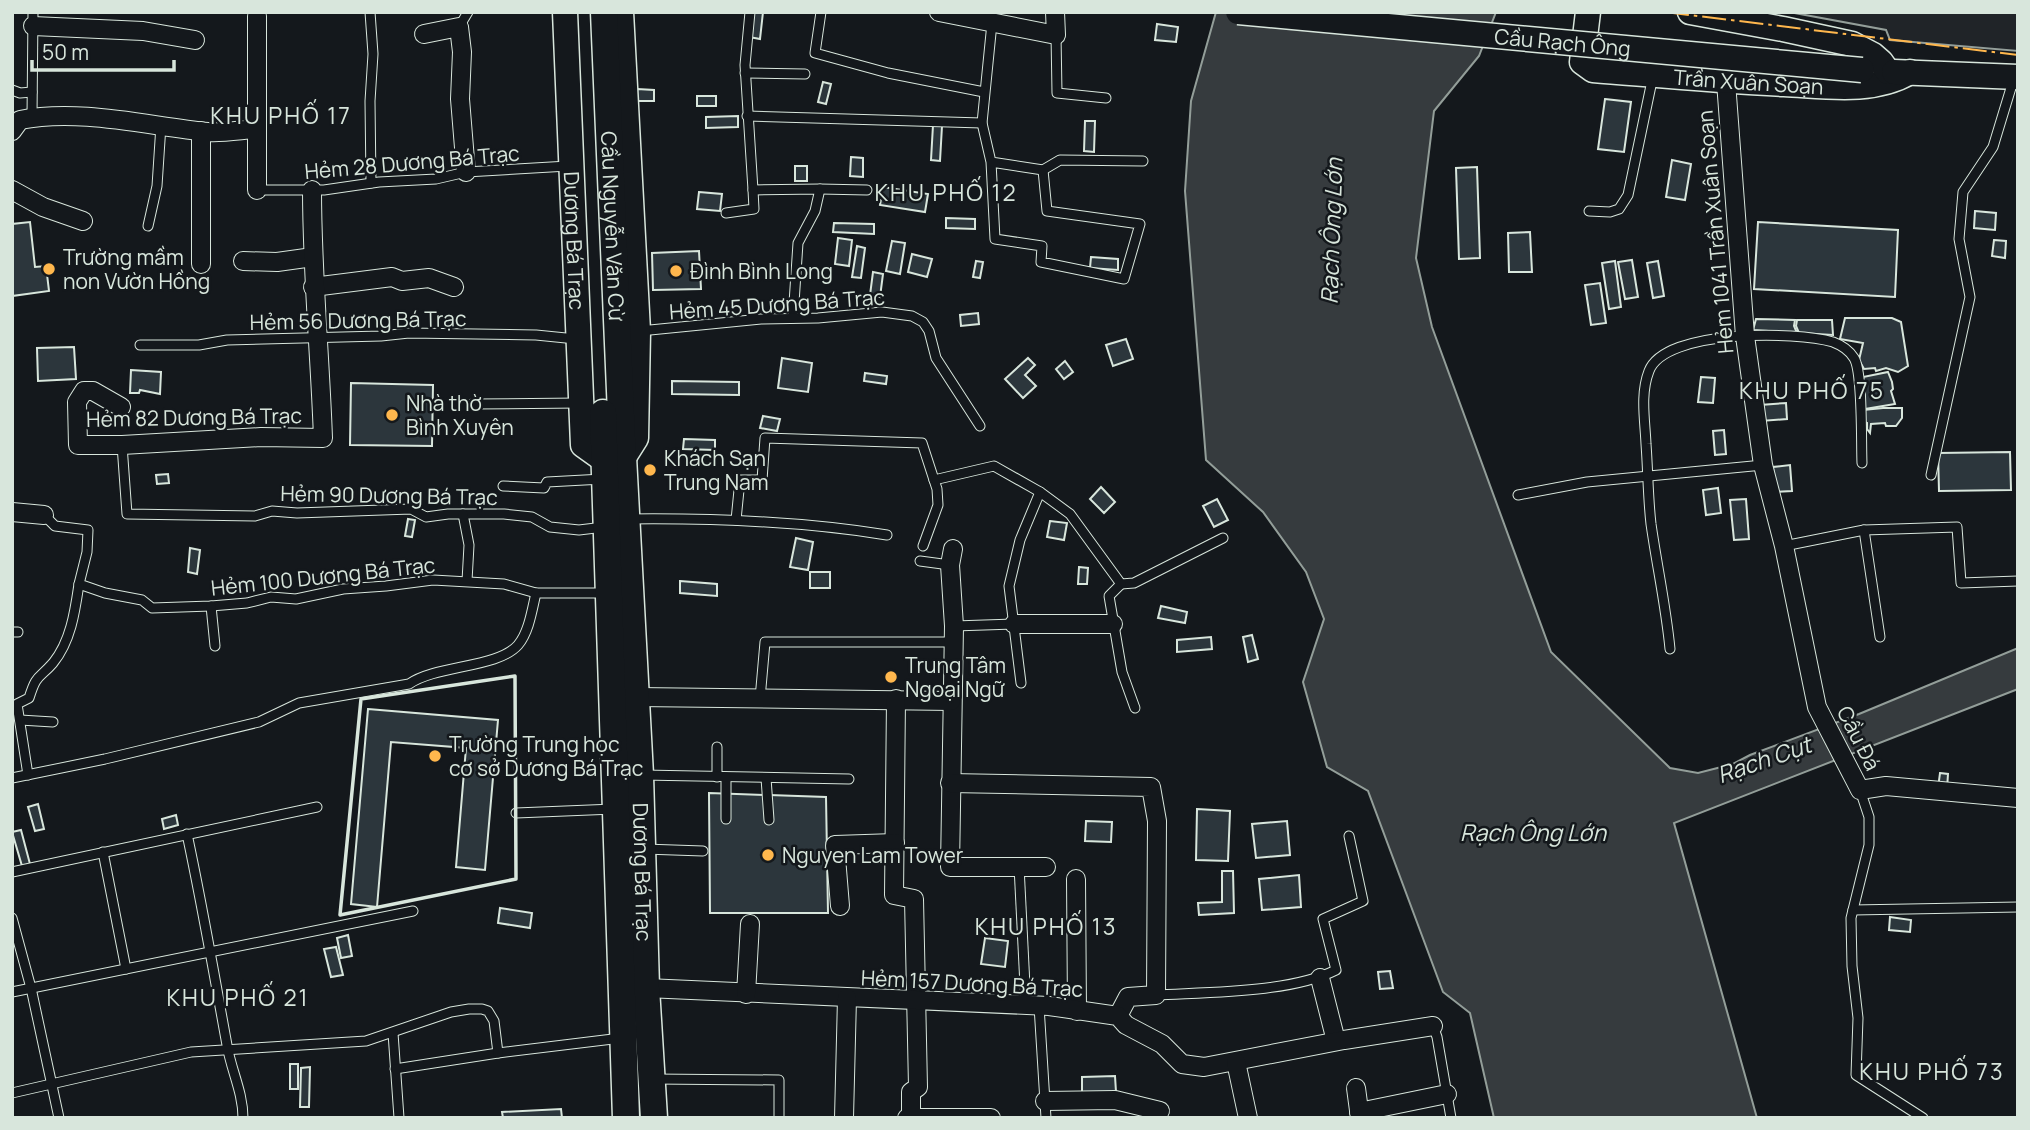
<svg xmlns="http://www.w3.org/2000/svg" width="2030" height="1130" font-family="Manrope,sans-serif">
<rect width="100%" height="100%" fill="#14181c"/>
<polygon fill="#202428" stroke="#939e99" stroke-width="2" points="1789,12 2018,12 2018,51 1890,40 1886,30"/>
<polygon fill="#363b3e" stroke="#939e99" stroke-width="2" points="1216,12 1496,12 1479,56 1434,111 1416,258 1432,327 1551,652 1670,768 1698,773 1733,764 1750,755 1859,714 2018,648 2018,689 1674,823 1757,1118 1494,1118 1470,1013 1443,992 1368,791 1327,767 1303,682 1324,619 1306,572 1263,512 1206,460 1185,191 1191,101"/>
<g fill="#2c363c" stroke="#d8e6dc" stroke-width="2">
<polygon points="752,12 763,12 760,39 749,37"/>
<polygon points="1157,24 1178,27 1176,42 1155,40"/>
<polygon points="823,82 831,84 826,104 818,102"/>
<polygon points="637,89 654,90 654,101 637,101"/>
<rect x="697" y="96" width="19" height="10"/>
<polygon points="1605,99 1631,102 1624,152 1598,149"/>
<polygon points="738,116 738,127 706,128 706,117"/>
<polygon points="1085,121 1095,121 1094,152 1084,151"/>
<polygon points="933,125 942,126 940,161 931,160"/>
<polygon points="851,157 863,158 863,177 850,176"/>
<polygon points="1672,160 1691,164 1685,200 1666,197"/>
<rect x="795" y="166" width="12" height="15"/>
<polygon points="1477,167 1480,258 1459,259 1456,168"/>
<polygon points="883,187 928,194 925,212 880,205"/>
<polygon points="699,192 722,194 720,211 697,209"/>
<polygon points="1975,211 1996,213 1995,230 1974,228"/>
<polygon points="946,218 975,219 975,229 946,228"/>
<polygon points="30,222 35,267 46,266 49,291 12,296 12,224"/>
<polygon points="1758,222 1898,230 1895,297 1754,289"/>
<polygon points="834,223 874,224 874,234 833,232"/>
<polygon points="1530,232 1532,272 1509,272 1508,233"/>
<polygon points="838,238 852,240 849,266 835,264"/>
<polygon points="1994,240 2006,241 2005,258 1992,256"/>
<polygon points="892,241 905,243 900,274 886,271"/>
<polygon points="857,246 865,248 861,278 852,277"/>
<polygon points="699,251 701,289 653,290 652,253"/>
<polygon points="912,254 932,259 927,277 908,272"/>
<polygon points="1091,257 1118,259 1118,270 1090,268"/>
<polygon points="1632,260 1638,297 1625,299 1618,262"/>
<polygon points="976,261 983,262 980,278 973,277"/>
<polygon points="1615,261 1621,307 1609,309 1602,263"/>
<polygon points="1658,261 1664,296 1653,298 1647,263"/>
<polygon points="873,272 883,274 880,297 870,295"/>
<polygon points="1600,283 1606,323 1591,325 1585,285"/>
<polygon points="978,313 979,324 961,326 960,315"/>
<polygon points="1845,318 1892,318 1901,322 1908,366 1898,372 1886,368 1876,371 1875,368 1864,369 1859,360 1863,343 1840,339"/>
<polygon points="1756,319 1795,320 1794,326 1797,333 1753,330"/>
<polygon points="1797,320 1832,320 1833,335 1799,333 1796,326"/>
<polygon points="1126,339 1133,359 1113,366 1106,345"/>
<polygon points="74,347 76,379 38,381 37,348"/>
<polygon points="782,358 812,363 808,392 778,388"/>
<polygon points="1028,358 1035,365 1025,375 1036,386 1023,398 1005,379"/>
<polygon points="1065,361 1073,372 1064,379 1056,369"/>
<polygon points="131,370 161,372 160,394 140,390 139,393 130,393"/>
<polygon points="1888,372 1892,382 1893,389 1891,391 1895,404 1865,409 1863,377"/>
<polygon points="865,373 887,376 886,384 864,381"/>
<polygon points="1701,377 1715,378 1713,403 1698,402"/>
<polygon points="672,381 739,382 739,395 672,394"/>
<polygon points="351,383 433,385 432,446 350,445"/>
<polygon points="1786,403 1787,419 1761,421 1760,405"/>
<polygon points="1883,408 1902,408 1902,418 1896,426 1886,426 1885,423 1871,424 1870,433 1867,429 1867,423 1862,421 1863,410"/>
<polygon points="763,416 780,419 777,431 760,428"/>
<polygon points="1724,430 1726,454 1715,455 1713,431"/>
<polygon points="684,439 715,440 715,450 683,449"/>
<polygon points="2010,452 2011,490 1939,491 1938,453"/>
<polygon points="1790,465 1792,491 1775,492 1773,467"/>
<polygon points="168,474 169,483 157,484 156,475"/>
<polygon points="1101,487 1115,502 1104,513 1090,499"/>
<polygon points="1718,488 1721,513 1706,515 1703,490"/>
<polygon points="1217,499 1228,520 1214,527 1203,506"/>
<polygon points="1746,499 1749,539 1734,540 1730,500"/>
<polygon points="408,519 415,520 412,537 405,536"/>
<polygon points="1050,521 1067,523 1064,540 1047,537"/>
<polygon points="796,538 813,542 808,570 790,567"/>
<polygon points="190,548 200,550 197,574 188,572"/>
<polygon points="1079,567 1088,568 1087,584 1078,584"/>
<rect x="810" y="572" width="20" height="16"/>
<polygon points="680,581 717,584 717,596 680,593"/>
<polygon points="1161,606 1187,612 1185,623 1158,618"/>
<polygon points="1252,635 1258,659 1248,662 1243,637"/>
<polygon points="1211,637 1212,649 1177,652 1177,640"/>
<polygon points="368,709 498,720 485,870 456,867 466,748 391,742 377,907 351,904"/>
<polygon points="1940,773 1948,774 1947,789 1938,788"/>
<polygon points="709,793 826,797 828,913 710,913"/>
<polygon points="38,804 44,829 35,831 28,807"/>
<polygon points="1197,809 1230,811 1228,861 1196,860"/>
<polygon points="176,815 178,825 164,829 162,819"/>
<polygon points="1086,821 1112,822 1111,842 1085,841"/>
<polygon points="1287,821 1290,855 1256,858 1252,824"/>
<polygon points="21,830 30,864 22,866 12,832"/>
<polygon points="1222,871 1233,871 1234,913 1199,915 1198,903 1222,902"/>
<polygon points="1299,875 1301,907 1262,910 1259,879"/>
<polygon points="500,908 532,913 530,928 498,923"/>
<polygon points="1890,917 1911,920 1910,932 1889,930"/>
<polygon points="348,935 352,956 341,958 337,938"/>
<polygon points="985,938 1008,941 1005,967 981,964"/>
<polygon points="336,947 343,975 331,977 324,949"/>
<polygon points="1390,971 1393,988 1380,989 1378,972"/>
<rect x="290" y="1064" width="8" height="25"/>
<polygon points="310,1067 309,1107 300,1107 301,1068"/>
<polygon points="1115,1076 1116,1092 1082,1093 1082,1077"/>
<polygon points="561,1109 562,1118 503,1118 502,1112"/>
</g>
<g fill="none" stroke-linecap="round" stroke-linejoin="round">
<g stroke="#d8e6dc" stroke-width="11">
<g id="lane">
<polyline points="370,12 373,54 370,101 371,183"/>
<polyline points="750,12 745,65 753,190 820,189 815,211 798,243 793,318"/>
<polyline points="821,12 815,53 888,73 984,92"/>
<polyline points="459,27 468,12"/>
<polyline points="1056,35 1057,93 1106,98"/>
<polyline points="745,73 805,74"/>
<polyline points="12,90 20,93 32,92"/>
<polyline points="747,116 982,123"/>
<polyline points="32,117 33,12"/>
<polyline points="991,162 1043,170 1047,211 1140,224 1124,279 1041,262 1042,246 995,239 991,162 982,123 992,23"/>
<polyline points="1043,170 1060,160 1143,161"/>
<polyline points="820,189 867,190"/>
<polyline points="257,190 324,190 379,182 436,179 466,172 568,166"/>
<polyline points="1589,211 1610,212 1619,209 1628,195 1653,76"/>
<polyline points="726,213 754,209 753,190"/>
<polyline points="148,226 157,186 161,125"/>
<polyline points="640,331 761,319 818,318 882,312 912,316 923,322 929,331 936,358 980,426"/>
<polyline points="140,345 199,345 227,340 381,336 409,333 536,335 576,339"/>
<polyline points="472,404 579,403"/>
<polyline points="122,445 127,514 255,516 272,511 297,513 411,509 426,517 448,514 504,514 532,517 550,527 579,530 604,527"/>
<polyline points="1931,475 1970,297 1959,239 1963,192 1993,147 2014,78"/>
<polyline points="934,480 994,466 1040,492 1070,514 1121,584 1134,583 1223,538"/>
<polyline points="503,486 544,488 547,482 603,479"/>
<polyline points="1518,495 1587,482 1763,465"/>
<polyline points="463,514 469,545 467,581"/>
<polyline points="44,515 55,526 88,530 87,552 79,584 105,593 142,600 152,608 211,606 247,603 271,597 296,599 343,589 386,586 433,580 504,584 536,593 606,593"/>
<path d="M627 519C715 518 801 521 887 535"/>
<polyline points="736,520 740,480 762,480 765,438 922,443 937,489 938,505 923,546"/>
<polyline points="1864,530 1880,637"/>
<polyline points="1784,546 1864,530 1957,527 1961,583 2018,581"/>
<polyline points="920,561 950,565"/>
<polyline points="1121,584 1109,596 1122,672 1135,708"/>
<polyline points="211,606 215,646"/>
<polyline points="954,626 1014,624"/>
<polyline points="12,632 18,632"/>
<path d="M1670 649C1666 607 1657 566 1651 524 1648 498 1648 471 1646 444 1645 420 1640 394 1649 371 1665 329 1796 331 1833 342 1841 345 1849 350 1854 358 1863 372 1861 442 1862 463"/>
<polyline points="1021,683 1009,586 1020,540 1040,492"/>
<polyline points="760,699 765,642 953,642"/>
<polyline points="20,720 53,722"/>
<polyline points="717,747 717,777"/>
<path d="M28 775 17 704 29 698C37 673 38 680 53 663 71 641 75 611 79 584"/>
<polyline points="642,775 849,779"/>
<polyline points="726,777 726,819"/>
<path d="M12 778 105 759 259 722 299 703 409 684C436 665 498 668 518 645 529 632 532 610 536 593"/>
<polyline points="766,778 769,820"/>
<polyline points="1860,790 1869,817 1869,845 1851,918 1852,966 1858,1018 1856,1075 1923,1118"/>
<polyline points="516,813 614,809"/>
<path d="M187 834C202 904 214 974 227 1045 231 1070 243 1092 243 1118"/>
<polyline points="644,849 703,851"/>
<polyline points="103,852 126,969"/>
<polyline points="1019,866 1026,1006"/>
<polyline points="12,872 317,807"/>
<polyline points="1853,910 2018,907"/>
<polyline points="12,918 31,988 59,1118"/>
<polyline points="12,992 413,911"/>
<path d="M1156 995C1208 992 1290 993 1336 970L1323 919 1363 901 1349 836"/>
<polyline points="1039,1006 1046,1118"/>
<polyline points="1433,1026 1437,1037 1451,1118"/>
<polyline points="393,1033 399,1118"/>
<polyline points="395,1069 498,1053 621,1038"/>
<polyline points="653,1079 779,1080 779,1118"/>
<polyline points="12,1093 191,1052 366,1041 451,1012 469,1009 482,1009 488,1011 494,1021 498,1053"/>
</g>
</g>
<g stroke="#d8e6dc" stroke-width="20">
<g id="street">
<polyline points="939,12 1056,35 1055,12"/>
<polyline points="33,26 143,31 195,40"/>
<polyline points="424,34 459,27 462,52 460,99 466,172"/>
<polyline points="1726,82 1745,336 1763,465 1784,546 1817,707 1860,790 1886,786 2018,798"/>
<path d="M12 131 20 120C79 108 148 126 208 132 223 133 241 130 256 129"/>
<polyline points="201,131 201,264"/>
<polyline points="12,190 43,207 83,221"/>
<polyline points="257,190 257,16"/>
<polyline points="243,261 277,262 313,257"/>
<polyline points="313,287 392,277 402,281 429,278 454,287"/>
<path d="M121 407 93 391H84L77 402 78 445H122L261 437 323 438C320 355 312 273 312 190"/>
<polyline points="12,512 44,515"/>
<polyline points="953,549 950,565 954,626 950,867 1046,867"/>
<polyline points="1014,624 1113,624"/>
<polyline points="637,697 951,701"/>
<polyline points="896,699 894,895 914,899 918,1087 911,1092 911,1118"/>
<polyline points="950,783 1151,787 1157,821 1156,995 1128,997 1118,1016"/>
<polyline points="1076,879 1077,1011"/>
<polyline points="840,906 835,845 895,843"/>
<polyline points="1320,978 1336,1041"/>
<polyline points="646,988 1049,1006 1118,1016 1126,1025 1162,1044 1182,1064 1204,1067 1344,1040 1433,1026"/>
<polyline points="746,994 750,924"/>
<polyline points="1236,1062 1248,1118"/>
<polyline points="1356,1088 1360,1118"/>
<polyline points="1045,1101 1115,1100 1160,1111"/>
<polyline points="1359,1112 1447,1094"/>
<polyline points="844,1118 847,998"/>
<polyline points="907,1118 991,1118"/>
</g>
</g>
<g stroke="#d8e6dc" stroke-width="27">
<g id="secondary">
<path id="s1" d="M565 12 583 445 604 460"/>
<polyline points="621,12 638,331 636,438 624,457"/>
<path id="s2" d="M1588 12 1582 62 1593 70C1656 75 1720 81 1784 84 1826 86 1872 94 1910 72"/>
<polyline points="1690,12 1783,29 1852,44 1873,55 1881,62 1888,72"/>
<polyline points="1894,72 2018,77"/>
</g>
</g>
<g stroke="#d8e6dc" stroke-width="29">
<g id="primary">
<path id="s3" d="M604 12 622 438 640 775 646 988 654 1118"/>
<polyline points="603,413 626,1118"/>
</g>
</g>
<use href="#lane" stroke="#14181c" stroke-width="9"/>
<use href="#street" stroke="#14181c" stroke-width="18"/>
<use href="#secondary" stroke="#14181c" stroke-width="24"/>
<use href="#primary" stroke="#14181c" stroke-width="26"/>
<g stroke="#d8e6dc" stroke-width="27" stroke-linecap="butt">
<g id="secondary-bridge">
<path id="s4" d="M1238 12 1862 70"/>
</g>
</g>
<use href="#secondary-bridge" stroke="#14181c" stroke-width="24"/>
<polygon stroke="#d8e6dc" stroke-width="3.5" points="515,676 516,879 340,915 361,699"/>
<polyline stroke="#ffb74d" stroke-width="2" stroke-dasharray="24 5 3.5 5" stroke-linecap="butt" points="1665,12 2018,55"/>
</g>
<g fill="#ffb74d" stroke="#14181c" stroke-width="2.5">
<circle cx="49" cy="269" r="7"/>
<circle cx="676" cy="271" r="7"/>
<circle cx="392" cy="415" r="7"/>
<circle cx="650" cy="470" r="7"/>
<circle cx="891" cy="677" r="7"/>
<circle cx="435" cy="756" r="7"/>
<circle cx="768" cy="855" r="7"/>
</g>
<g text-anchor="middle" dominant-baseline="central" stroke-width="5" stroke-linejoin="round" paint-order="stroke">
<g font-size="21" fill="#d8e6dc" stroke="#14181c">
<text stroke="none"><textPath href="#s4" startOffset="326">Cầu Rạch Ông</textPath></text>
<text stroke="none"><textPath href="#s2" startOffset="220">Trần Xuân Soạn</textPath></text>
<text transform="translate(412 162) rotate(-5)">Hẻm 28 Dương Bá Trạc</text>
<text stroke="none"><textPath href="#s3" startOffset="214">Cầu Nguyễn Văn Cừ</textPath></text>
<text transform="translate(1715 232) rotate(-95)">Hẻm 1041 Trần Xuân Soạn</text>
<text stroke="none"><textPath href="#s1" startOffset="229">Dương Bá Trạc</textPath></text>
<text transform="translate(777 304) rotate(-4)">Hẻm 45 Dương Bá Trạc</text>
<text transform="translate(358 320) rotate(-1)">Hẻm 56 Dương Bá Trạc</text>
<text transform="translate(194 417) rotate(-1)">Hẻm 82 Dương Bá Trạc</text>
<text transform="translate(389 495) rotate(1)">Hẻm 90 Dương Bá Trạc</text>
<text transform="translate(323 576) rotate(-6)">Hẻm 100 Dương Bá Trạc</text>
<text transform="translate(1859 738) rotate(63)">Cầu Đá</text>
<text stroke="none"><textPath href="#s3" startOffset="861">Dương Bá Trạc</textPath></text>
<text transform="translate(972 983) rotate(3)">Hẻm 157 Dương Bá Trạc</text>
</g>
<g font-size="21" fill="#d8e6dc" stroke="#14181c" text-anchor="start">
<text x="63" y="257">Trường mầm<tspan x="63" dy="24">non Vườn Hồng</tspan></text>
<text x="690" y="271">Đình Bình Long</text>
<text x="406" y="403">Nhà thờ<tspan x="406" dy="24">Bình Xuyên</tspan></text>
<text x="664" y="458">Khách Sạn<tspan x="664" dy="24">Trung Nam</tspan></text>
<text x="905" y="665">Trung Tâm<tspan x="905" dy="24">Ngoại Ngữ</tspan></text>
<text x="449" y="744">Trường Trung học<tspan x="449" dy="24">cơ sở Dương Bá Trạc</tspan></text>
<text x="782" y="855">Nguyen Lam Tower</text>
</g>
<g font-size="23" letter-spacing="2" fill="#d8e6dc" stroke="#14181c">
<text x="281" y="115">KHU PHỐ 17</text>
<text x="946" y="192">KHU PHỐ 12</text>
<text x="1812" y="390">KHU PHỐ 75</text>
<text x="1046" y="926">KHU PHỐ 13</text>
<text x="238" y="997">KHU PHỐ 21</text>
<text x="1932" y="1071">KHU PHỐ 73</text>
</g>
<g font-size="23" font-style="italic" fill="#d8e6dc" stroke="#14181c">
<text transform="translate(1331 231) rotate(-88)">Rạch Ông Lớn</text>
<text transform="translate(1764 759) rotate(-19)">Rạch Cụt</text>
<text x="1533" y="832">Rạch Ông Lớn</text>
</g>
</g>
<rect width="2030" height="1130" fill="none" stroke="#d8e6dc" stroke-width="28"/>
<path d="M32 60v10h142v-10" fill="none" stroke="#d8e6dc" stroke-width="3.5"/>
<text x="42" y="60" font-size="21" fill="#d8e6dc" stroke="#14181c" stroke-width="5" paint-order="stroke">50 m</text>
</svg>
